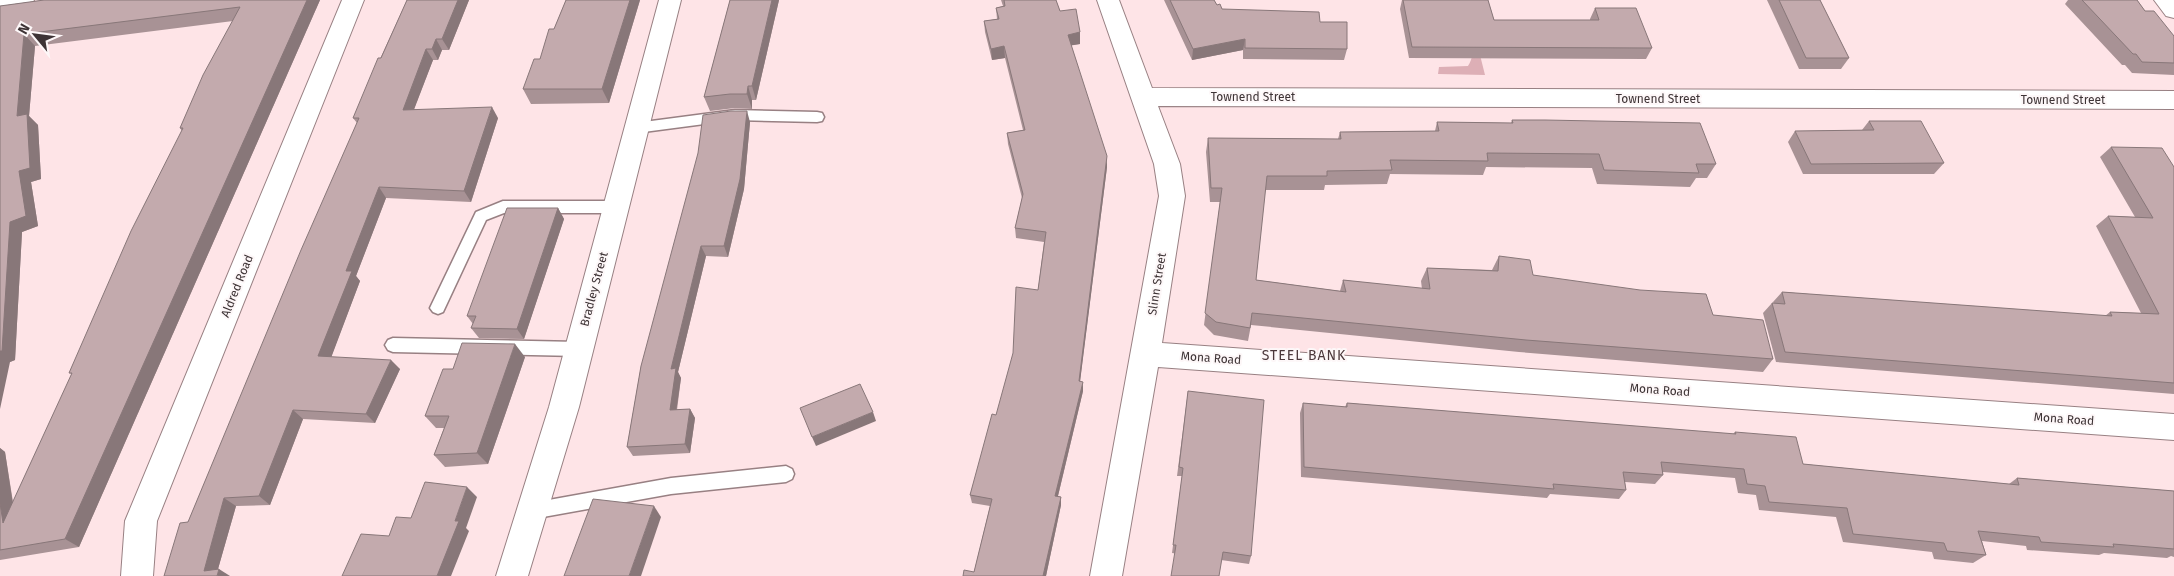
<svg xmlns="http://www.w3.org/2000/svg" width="2174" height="576" font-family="'Fira Sans',sans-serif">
<rect width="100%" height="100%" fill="#fee4e7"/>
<path fill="#ddafb6" d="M1477 43 1485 75 1438 74 1439 67 1468 66C1473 59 1472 51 1477 43Z"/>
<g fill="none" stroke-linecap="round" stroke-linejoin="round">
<g stroke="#988083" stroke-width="3">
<g id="lane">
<polygon points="735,110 817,112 822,113 824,117 822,121 817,122 735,120 636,133 631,132 629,128 631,124 636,123"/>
<polygon points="503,201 616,201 621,203 623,207 621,211 616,213 504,213 486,220 443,312 438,314 433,312 430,308 476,212"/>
<polygon points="393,338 578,342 583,344 586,349 583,354 578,356 393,352 388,350 385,345 388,340"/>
<polygon points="786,466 792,469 794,474 792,479 786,482 671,494 532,519 526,517 524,511 526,505 532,503 671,478"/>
</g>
</g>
<g stroke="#988083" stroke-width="2">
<g id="street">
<polygon points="0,0 34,0 31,6 0,12"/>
<polygon points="342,0 364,0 157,521 153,576 121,576 125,521"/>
<polygon points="659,0 681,0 579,407 528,576 496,576 549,407"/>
<polygon points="1097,0 1119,0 1152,88 2174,91 2174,109 1158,106 1180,164 1185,196 1162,343 2174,414 2174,440 1158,367 1122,576 1090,576 1159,196 1154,164"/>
<polygon points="2154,0 2174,0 2174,18 2166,16"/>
</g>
</g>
<use href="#lane" fill="#fff" fill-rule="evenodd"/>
<use href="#street" fill="#fff" fill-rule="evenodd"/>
</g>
<g fill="#a89295">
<polygon points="44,0 320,0 79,547 0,560 0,448 5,452 13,502 72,374 69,373 182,131 180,128 233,21 35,46 29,116 38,125 41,179 31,182 38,226 22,232 15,360 10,362 0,6"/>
<polygon points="407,0 469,0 449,50 442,50 438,60 433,60 414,109 498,118 471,202 386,198 356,276 360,281 331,357 400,369 375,423 303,419 270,505 236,506 218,569 164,576 188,522 357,123 353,118"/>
<polygon points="566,0 640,0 609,103 531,104 523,89 540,59 554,29"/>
<polygon points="730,0 779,0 756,100 752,100 752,109 735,108 710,111 704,97"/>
<polygon points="1001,0 1056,0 1060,11 1080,32 1080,44 1071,45 1107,167 1080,381 1083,391 1058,496 1061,497 1061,505 1046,576 963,576 974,572 990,506 972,503 970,495 1038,290 1044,242 1016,238 1015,228 1022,198 1008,144 1007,133 1023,130 1005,58 992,60 985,32 984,21 997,19 996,8 1003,6"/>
<polygon points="1164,0 1214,0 1217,5 1222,9 1320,22 1347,49 1344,60 1243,59 1243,50 1192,60"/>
<polygon points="1402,0 1488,0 1494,20 1590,20 1590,19 1595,8 1652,48 1646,59 1409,58 1400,9"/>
<polygon points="1767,0 1820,0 1849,58 1841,69 1799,69"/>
<polygon points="2068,0 2137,0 2145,11 2174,36 2174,75 2132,73 2125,65 2122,65 2065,4"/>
<polygon points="1512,120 1716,164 1707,178 1696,178 1690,187 1597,184 1592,168 1486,167 1483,175 1390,174 1387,184 1325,185 1324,190 1265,190 1256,280 1340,291 1343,280 1422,289 1421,281 1427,268 1492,270 1499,256 1533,275 1713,315 1773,359 1763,372 1519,352 1251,325 1248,341 1214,335 1204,325 1220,202 1210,202 1206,152 1208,138 1338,139 1340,132 1435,131 1437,122 1511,123"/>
<polygon points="1869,121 1944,163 1934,174 1803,174 1788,142 1795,131 1862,130"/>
<polygon points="750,122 744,189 728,257 706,256 678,372 681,378 677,410 690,409 695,418 690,453 633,456 627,447 641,366"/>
<polygon points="2111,147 2174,167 2174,394 1776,362 1763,313 1772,303 1774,304 1773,302 1782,292 2105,316 2110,312 2141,313 2096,226 2108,216 2135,217 2100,157"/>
<polygon points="558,208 564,219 524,339 479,338 471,328 473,324 467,316"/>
<polygon points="525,357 488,464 445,467 434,455 444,428 436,428 425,416 453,369"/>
<polygon points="1188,391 1251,556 1249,564 1172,553 1182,476 1177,476"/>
<polygon points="1303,403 1345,407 1347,403 1733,434 1735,432 1803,464 2009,484 2017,478 2174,491 2174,557 2171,556 2167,558 2104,553 2099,555 2027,550 2026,546 1982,541 1986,555 1973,563 1934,559 1932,552 1843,542 1836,517 1759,510 1756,495 1738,493 1735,478 1663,472 1663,475 1655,484 1625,482 1626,490 1619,499 1550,494 1547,498 1301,477 1300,413"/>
</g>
<g fill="#887779">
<polygon points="307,0 320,0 79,547 65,539"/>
<polygon points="458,0 469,0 449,50 442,39"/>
<polygon points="630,0 640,0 609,103 602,89"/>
<polygon points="772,0 779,0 756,100 752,86"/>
<polygon points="1080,32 1080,44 1068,46 1068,35"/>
<polygon points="24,34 35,46 29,116 38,125 41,179 31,182 38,226 22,232 15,360 10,362 0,409 0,351 10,222 19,171 17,116"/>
<polygon points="436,39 442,50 438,60 432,49"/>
<polygon points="1245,39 1243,50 1192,60 1193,49"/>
<polygon points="1004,46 1005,58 992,60 991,49"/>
<polygon points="426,49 433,60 410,120 403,110"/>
<polygon points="748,86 752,100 752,109 747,94"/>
<polygon points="492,107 498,118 471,202 464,191"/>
<polygon points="747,111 750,122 744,189 728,257 724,246"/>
<polygon points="1107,156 1107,167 1079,390 1079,381"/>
<polygon points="379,187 386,198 356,276 360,281 328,366 318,356 346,271"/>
<polygon points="558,208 564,219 524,339 517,329"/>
<polygon points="701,246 706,256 678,372 681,378 675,419 670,410 671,369"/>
<polygon points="515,344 525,357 488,464 477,453"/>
<polygon points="391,360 400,369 375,423 366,414"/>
<polygon points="1083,382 1083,391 1056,504 1055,496"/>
<polygon points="690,409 695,418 690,453 685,444"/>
<polygon points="293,410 303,419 270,505 259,496"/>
<polygon points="873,412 876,421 816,446 812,437"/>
<polygon points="0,448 5,452 17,531 3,523 0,503"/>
<polygon points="467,487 477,497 466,528 469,531 451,576 437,576 455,521"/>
<polygon points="1061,497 1061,505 1046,576 1043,576"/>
<polygon points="224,498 236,506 216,576 204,571"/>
<polygon points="654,506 661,517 641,576 629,576"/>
<polygon points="219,569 230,576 217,576"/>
</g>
<g fill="#c3aaad" stroke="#887779">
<polygon points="44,0 307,0 65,539 0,550 0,503 3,523 72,373 69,373 131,231 183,128 180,128 203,75 240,7 24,34 17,116 27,114 30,168 19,171 26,216 10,222 2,351 0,351 0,6"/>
<polygon points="407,0 458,0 442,39 436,39 432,49 426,49 403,110 492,107 464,191 379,187 346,271 352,271 318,356 391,360 366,414 293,410 259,496 224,498 204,571 219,569 217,576 164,576 180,523 188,522 301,250 359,118 353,118 378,58 381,58"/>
<polygon points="566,0 630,0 602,89 523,89 534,59 540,59 549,29 554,29"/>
<polygon points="730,0 772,0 752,86 748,86 747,94 730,94 704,97"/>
<polygon points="1004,0 1056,0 1060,11 1076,9 1080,32 1068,35 1107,156 1079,381 1083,382 1055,496 1061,497 1043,576 963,576 964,570 974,572 992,499 970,495 992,414 996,415 1013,353 1016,287 1038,290 1046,232 1015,228 1023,194 1007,133 1025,130 1004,46 991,49 984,21 999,19 996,8 1005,6"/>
<polygon points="1170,0 1214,0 1217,5 1220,4 1222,9 1319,12 1320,22 1347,22 1347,49 1245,48 1245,39 1193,49"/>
<polygon points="1403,0 1488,0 1494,20 1599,20 1595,8 1636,8 1652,48 1412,47"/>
<polygon points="1779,0 1820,0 1849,58 1806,58"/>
<polygon points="2082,0 2137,0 2145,11 2154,11 2174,36 2174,63 2142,62 2136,54 2133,54"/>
<polygon points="731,111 747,111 740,179 724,246 701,246 671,369 676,368 670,410 690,409 685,444 627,447 641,366 698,153 703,115"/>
<polygon points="1512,120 1545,120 1700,123 1716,164 1696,164 1699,173 1604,170 1599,154 1487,153 1488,161 1390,160 1392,170 1327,171 1327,176 1267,176 1256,280 1346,292 1343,280 1430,289 1427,268 1498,271 1499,256 1530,260 1533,275 1640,290 1706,294 1713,315 1763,320 1773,359 1526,340 1252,313 1250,328 1216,322 1205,313 1222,188 1211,188 1208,138 1341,139 1340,132 1439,131 1437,122 1513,123"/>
<polygon points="1869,121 1921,121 1944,163 1811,164 1795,131 1874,130"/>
<polygon points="2111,147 2162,148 2174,167 2174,383 1785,352 1772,303 1785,304 1782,292 2112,316 2110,312 2159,314 2108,216 2153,218"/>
<polygon points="507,208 558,208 517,329 471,328 476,316 467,316"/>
<polygon points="462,343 515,344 477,453 434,455 449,416 425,416 443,369 453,369"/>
<polygon points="860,384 873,412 812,437 800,408"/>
<polygon points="1188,391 1264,400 1251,556 1223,552 1219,576 1171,576 1176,545 1173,545 1183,468 1179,467"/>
<polygon points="1303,403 1347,407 1347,403 1736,434 1735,432 1796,437 1803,464 2019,485 2017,478 2174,491 2174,549 2113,544 2114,547 2041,542 2039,537 1978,531 1986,555 1947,551 1944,543 1853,534 1847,508 1769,502 1765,486 1747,484 1744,469 1661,462 1663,475 1623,472 1626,490 1553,484 1554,489 1304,467"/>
<polygon points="425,482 467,487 455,521 459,521 437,576 342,576 361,534 389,536 396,517 411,518"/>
<polygon points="593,499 654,506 629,576 564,576"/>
</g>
<g text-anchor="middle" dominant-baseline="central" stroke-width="4" stroke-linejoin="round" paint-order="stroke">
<g font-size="12" fill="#3d3335" stroke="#fdf7f8">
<text x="1253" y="97">Townend Street</text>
<text x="1658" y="99">Townend Street</text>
<text x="2063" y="100">Townend Street</text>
<text transform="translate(1157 284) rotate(-81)">Slinn Street</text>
<text transform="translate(237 286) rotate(-68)">Aldred Road</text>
<text transform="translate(594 289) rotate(-75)">Bradley Street</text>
<text transform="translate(1211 358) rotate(4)">Mona Road</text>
<text transform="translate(1660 390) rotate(4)">Mona Road</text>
<text transform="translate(2064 419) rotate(4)">Mona Road</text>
</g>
<g font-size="14" letter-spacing="1" fill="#4c383b" stroke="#fdf7f8">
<text x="1304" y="355">STEEL BANK</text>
</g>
</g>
<g transform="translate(35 35) rotate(299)" stroke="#fdf7f8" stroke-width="4" paint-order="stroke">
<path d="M0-4L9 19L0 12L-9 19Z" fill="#3d3335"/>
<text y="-8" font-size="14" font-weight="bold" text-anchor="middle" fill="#3d3335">N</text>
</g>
</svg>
